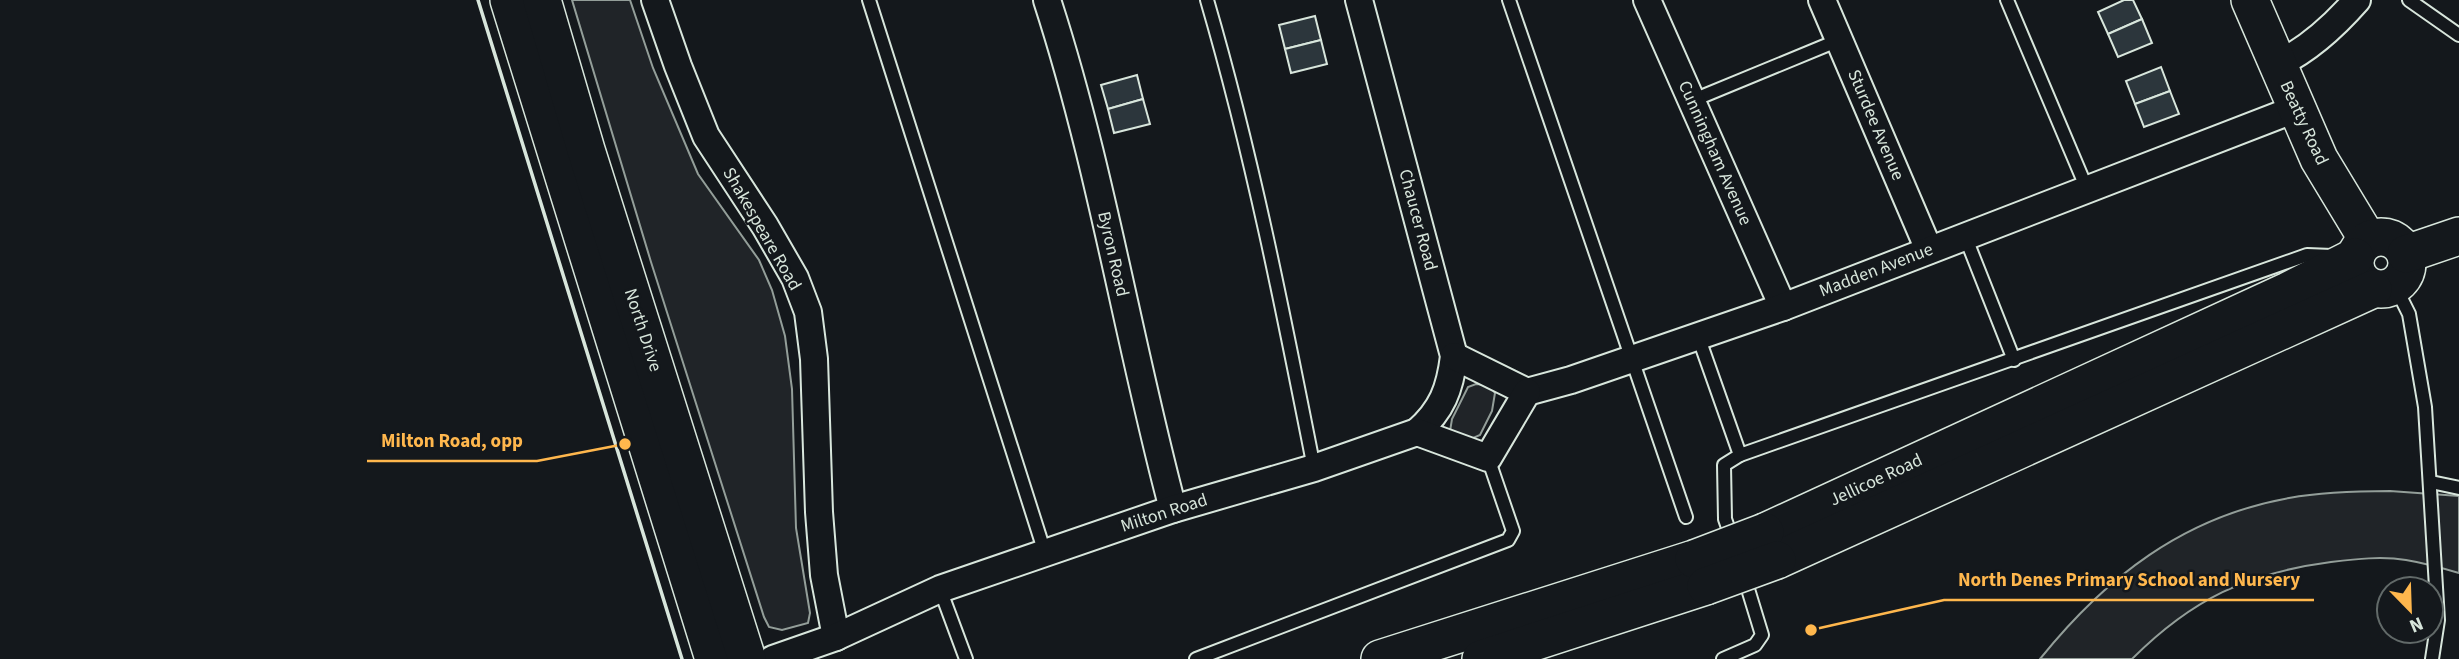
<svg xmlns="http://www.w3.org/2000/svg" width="2459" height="659" font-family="'Source Sans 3',sans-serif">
<rect width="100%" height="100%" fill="#14181c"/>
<g fill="#202428" stroke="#939e99" stroke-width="2">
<polygon points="572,0 630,0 653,68 698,174 759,260 772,290 785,336 792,389 796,528 810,613 808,623 782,630 769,627 764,617 651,262"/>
<polygon points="1476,384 1489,385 1495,393 1492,411 1480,435 1471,439 1450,431 1452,419 1468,387"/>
<path d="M2390 491 2459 496V573C2442 568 2424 563 2406 560 2382 556 2356 559 2331 562 2247 573 2192 599 2132 659H2040C2106 577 2183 517 2289 498 2322 492 2356 491 2390 491Z"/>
</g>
<g fill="#2c363c" stroke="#d8e6dc" stroke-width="2">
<polygon points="2124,0 2133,0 2142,19 2108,34 2098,12"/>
<polygon points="1315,16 1321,40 1285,49 1279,25"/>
<polygon points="2142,19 2152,43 2118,57 2108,34"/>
<polygon points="1321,40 1327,64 1291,73 1285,49"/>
<polygon points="2161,67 2170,91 2135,104 2126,81"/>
<polygon points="1137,75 1143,99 1108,109 1101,85"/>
<polygon points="2170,91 2179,114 2144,127 2135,104"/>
<polygon points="1143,99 1150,124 1114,133 1108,109"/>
</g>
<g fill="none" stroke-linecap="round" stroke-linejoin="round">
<g stroke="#d8e6dc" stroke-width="16">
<g id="lane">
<polyline points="869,0 1045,553"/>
<path d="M1207 0C1252 154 1283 311 1314 468"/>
<polyline points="1509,0 1686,517"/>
<polyline points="2007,0 2087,189"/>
<polyline points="2409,0 2459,35"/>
<polyline points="1691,101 1839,40"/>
<polyline points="1965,236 2014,360"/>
<polyline points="2395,286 2409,314 2425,407 2438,620 2432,659"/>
<polyline points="1698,336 1740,455 1724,465 1725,519 1733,542"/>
<polyline points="1740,455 2307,255 2332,256"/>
<polyline points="2431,482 2459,488"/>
<polyline points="940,589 966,659"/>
<polyline points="1196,659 1508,540 1513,531 1488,458"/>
<polyline points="1723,659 1755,645 1762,635 1744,576"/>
</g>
</g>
<g stroke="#d8e6dc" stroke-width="30">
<g id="street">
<polyline points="655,0 678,66 706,136 765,226 795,278 808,312 814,359 819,512 824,575 836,637"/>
<path d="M1047 0C1101 166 1128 340 1173 509"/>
<path d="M1359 0 1454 356C1450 389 1442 410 1417 432"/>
<polyline points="1647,0 1783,307"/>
<polyline points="1822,0 1929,250"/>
<path d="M2278 64C2308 50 2335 25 2357 0"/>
<polyline points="1454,356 1527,392 1571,380 1783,307 2298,108"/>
<polyline points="773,659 836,637 940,589 1173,509 1314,468 1417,432 1488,458 1527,392"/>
</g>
</g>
<g stroke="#d8e6dc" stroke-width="40">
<g id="secondary">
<polyline points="509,0 714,659"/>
<polyline points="542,0 586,150 747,659"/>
<polyline points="2250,0 2319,159 2368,240"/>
<circle cx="2381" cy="263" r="26"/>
<polyline points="2406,254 2459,236"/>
<polyline points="1765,532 2288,291 2355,257"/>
<polyline points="1777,560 2373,289"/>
<polyline points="1380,659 1694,559"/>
<polyline points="1481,659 1706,586"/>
</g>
</g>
<use href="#lane" stroke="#14181c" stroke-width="12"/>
<use href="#street" stroke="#14181c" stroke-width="26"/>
<use href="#secondary" stroke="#14181c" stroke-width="37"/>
<g stroke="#d8e6dc" stroke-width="40" stroke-linecap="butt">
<g id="secondary-bridge">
<polyline points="1694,559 1765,532"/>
<polyline points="1706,586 1777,560"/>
</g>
</g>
<use href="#secondary-bridge" stroke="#14181c" stroke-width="37"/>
<polyline stroke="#d8e6dc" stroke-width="3.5" points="478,0 682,659"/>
</g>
<g text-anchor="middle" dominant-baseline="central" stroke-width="5" stroke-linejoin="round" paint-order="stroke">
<g font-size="18" fill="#d8e6dc" stroke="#14181c">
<text transform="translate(2304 123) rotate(65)">Beatty Road</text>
<text transform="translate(1876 125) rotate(67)">Sturdee Avenue</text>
<text transform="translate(1715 153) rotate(66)">Cunningham Avenue</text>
<text transform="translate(1418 220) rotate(75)">Chaucer Road</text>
<text transform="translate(762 229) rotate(60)">Shakespeare Road</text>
<text transform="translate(1113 254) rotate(77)">Byron Road</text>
<text transform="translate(1876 270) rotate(-21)">Madden Avenue</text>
<text transform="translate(643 330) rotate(72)">North Drive</text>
<text transform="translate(1876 480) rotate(-25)">Jellicoe Road</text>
<text transform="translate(1164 513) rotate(-18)">Milton Road</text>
</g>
</g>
<path fill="none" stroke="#ffb74d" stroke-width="2.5" d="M625 444L537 461H367M1811 630L1944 600H2314"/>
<g fill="#ffb74d" stroke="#14181c" stroke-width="2.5">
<circle cx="625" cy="444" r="7"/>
<circle cx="1811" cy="630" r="7"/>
</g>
<g font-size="19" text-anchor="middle" font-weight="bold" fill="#ffb74d" stroke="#14181c" stroke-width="5" stroke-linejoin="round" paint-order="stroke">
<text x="452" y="447">Milton Road, opp</text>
<text x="2129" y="586">North Denes Primary School and Nursery</text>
</g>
<g transform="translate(2410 610) rotate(157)"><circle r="33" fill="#14181c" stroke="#626a69" stroke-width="2"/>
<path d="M0-5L12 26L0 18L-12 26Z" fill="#ffb74d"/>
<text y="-10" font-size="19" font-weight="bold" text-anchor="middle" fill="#d8e6dc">N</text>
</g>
</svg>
